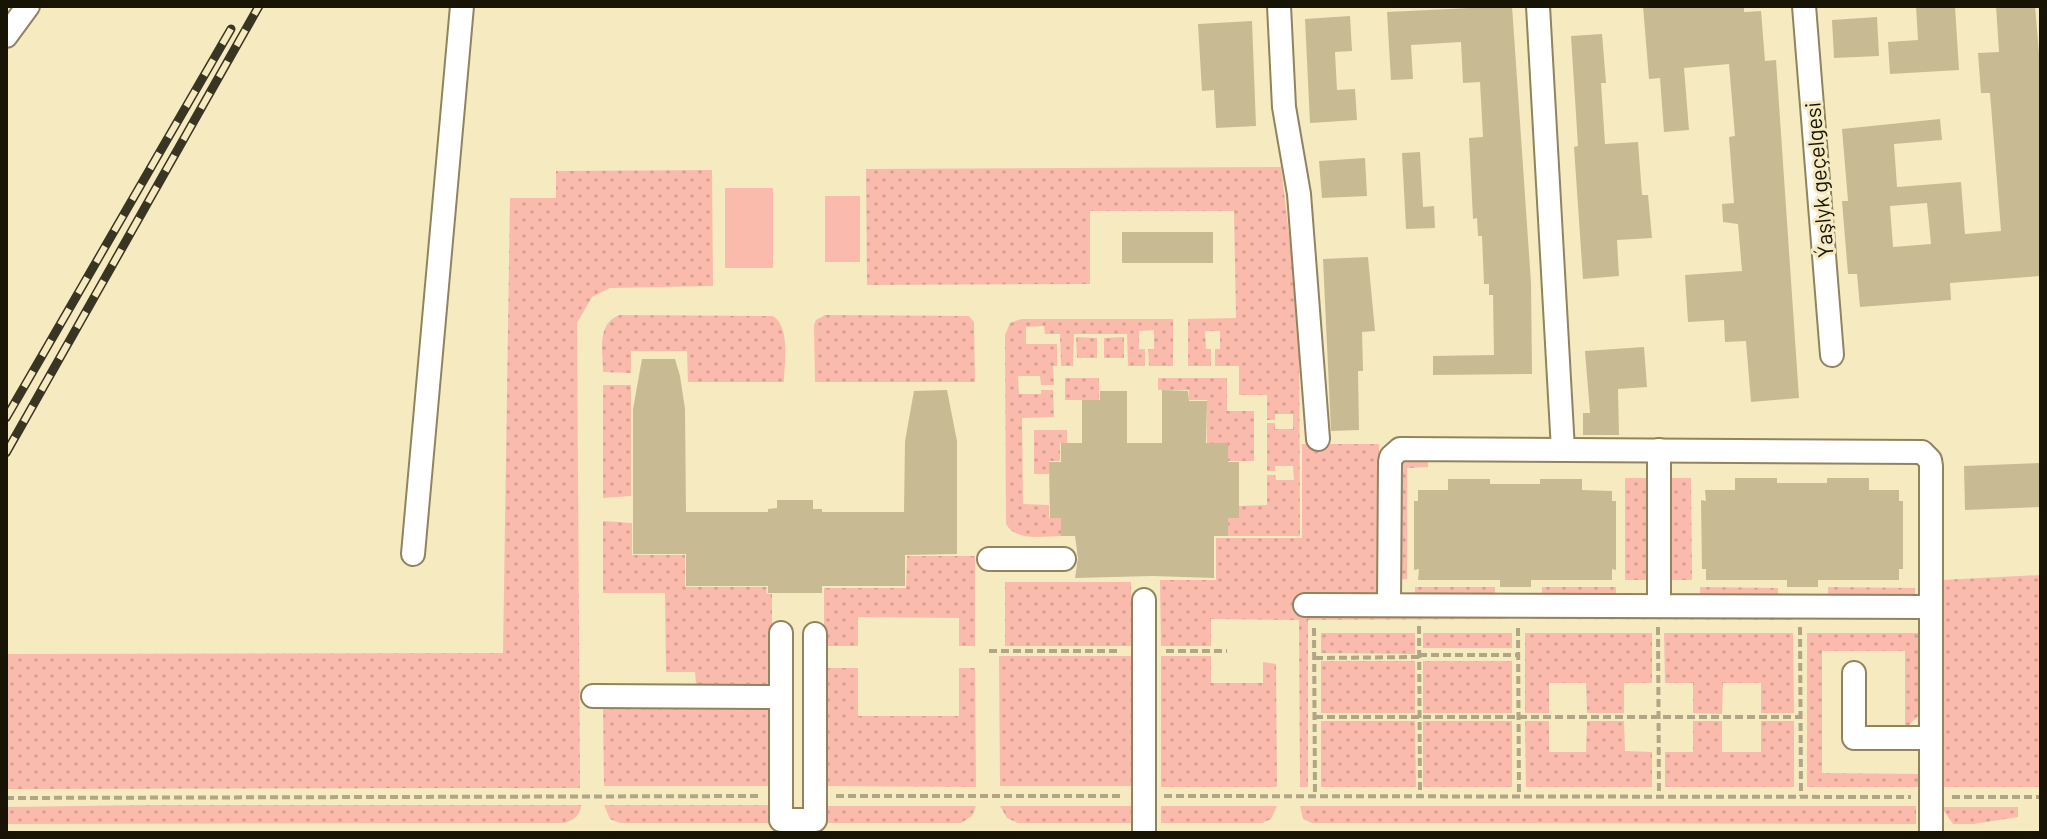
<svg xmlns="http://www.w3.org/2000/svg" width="2047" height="839" font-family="Barlow,sans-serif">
<defs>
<pattern id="grass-dots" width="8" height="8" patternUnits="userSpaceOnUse" patternTransform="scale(2)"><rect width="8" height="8" fill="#fabbad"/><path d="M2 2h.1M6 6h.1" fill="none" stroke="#d6a093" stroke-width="1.8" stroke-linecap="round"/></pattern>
</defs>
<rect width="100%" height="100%" fill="#f6eac1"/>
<g fill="url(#grass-dots)">
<polygon points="1281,167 1299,318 1300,536 1228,536 1228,518 1239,518 1239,506 1267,505 1267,475 1275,475 1276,480 1294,480 1293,466 1275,466 1275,471 1267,471 1267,423 1275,423 1275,429 1293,429 1293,414 1275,414 1275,420 1267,420 1267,395 1239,395 1239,366 1215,366 1215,349 1220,349 1220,331 1205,331 1206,349 1211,349 1211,366 1188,366 1188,319 1236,318 1234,211 1090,211 1090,284 867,285 866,169"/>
<polygon points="712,170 713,286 610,288 592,297 577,323 580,788 6,789 6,654 503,653 510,198 556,198 556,171"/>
<path d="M620 315 773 316C791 328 784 362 784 382H688L687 351H631V373L603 372C603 352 596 323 620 315Z"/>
<polygon points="825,315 969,316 974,322 975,382 815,382 814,325 816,320"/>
<path d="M1021 319H1173V366H1149L1148 349H1154V330L1139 331V349H1145V366H1128L1127 334H1074L1073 366H1061L1060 334H1045L1044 326 1026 327V344H1057V366H1053L1054 385H1041L1040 376H1018L1019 394H1041V390H1053L1054 417 1022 418 1023 504 1049 505V518H1061V536C1043 536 1016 542 1006 524L1005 335 1010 323Z"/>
<polygon points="1076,337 1097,338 1097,358 1077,358"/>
<polygon points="1124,337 1124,358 1104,358 1104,338"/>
<rect x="1065" y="378" width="34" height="22"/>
<polygon points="1158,378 1227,378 1227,411 1254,411 1254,461 1228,461 1228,443 1207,443 1207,400 1189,400 1189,390 1158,390"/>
<polygon points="603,385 631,385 631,496 603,498"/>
<polygon points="1034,430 1067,430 1067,443 1060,443 1060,461 1049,461 1049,474 1034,474"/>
<polygon points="1302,444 1379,444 1379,595 1507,613 1507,619 1308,620 1308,787 1300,787 1299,620 1211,619 1211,646 1161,646 1160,580 1216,580 1216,538 1302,538"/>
<polygon points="1428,454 1428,467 1407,468 1407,579 1398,580 1398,460"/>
<rect x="1625" y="478" width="24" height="102"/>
<polygon points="1668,478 1691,478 1692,580 1668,580"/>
<polygon points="603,521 632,523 632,555 685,555 685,587 767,587 766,594 772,594 772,684 696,684 695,672 666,672 665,593 603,593"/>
<polygon points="907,556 975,556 975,646 959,646 959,618 858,617 858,646 824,646 824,588 906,588"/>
<polygon points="2041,575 2041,787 1941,787 1941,580"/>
<polygon points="1005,582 1131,582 1132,646 1005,646"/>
<rect x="1415" y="587" width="80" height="9"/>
<rect x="1542" y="587" width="74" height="9"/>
<polygon points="1700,587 1778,588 1778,597 1700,597"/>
<polygon points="1828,587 1915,588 1915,597 1828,597"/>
<polygon points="1532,613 1793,613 1793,620 1533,619"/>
<polygon points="1321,633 1415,633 1415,654 1321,653"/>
<rect x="1423" y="633" width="89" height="15"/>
<polygon points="1525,633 1652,633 1652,683 1624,683 1624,713 1587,713 1586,683 1549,683 1549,713 1525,713"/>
<polygon points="1664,633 1793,633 1794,713 1761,713 1761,683 1723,683 1722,714 1693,713 1693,683 1665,683"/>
<polygon points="1807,633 1918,633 1919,715 1909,725 1905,726 1905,651 1822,651 1822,773 1919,774 1919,787 1807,787"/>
<polygon points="999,656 1132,656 1132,786 1000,786"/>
<polygon points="1161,656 1211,656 1211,683 1263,683 1263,662 1276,664 1277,787 1161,787"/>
<rect x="1321" y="661" width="94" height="52"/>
<rect x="1423" y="661" width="89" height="52"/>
<polygon points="824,668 858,668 858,716 959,716 959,668 975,668 976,787 825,786"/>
<polygon points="603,709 772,709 772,786 604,786"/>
<polygon points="1321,721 1415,721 1416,787 1321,787"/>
<rect x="1423" y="721" width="89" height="66"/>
<polygon points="1525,721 1549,721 1549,752 1586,752 1587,721 1624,721 1625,751 1652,752 1652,787 1526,787"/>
<polygon points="1693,721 1722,721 1722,752 1761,752 1761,721 1794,721 1794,787 1665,787 1665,752 1693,752"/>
<path d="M149 805H581C581 815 574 820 565 823L6 824V807Z"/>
<polygon points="604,805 772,805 772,823 620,823 610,819"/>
<polygon points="825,806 976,806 972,816 961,823 825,823"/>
<polygon points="1000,806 1132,806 1132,823 1018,823 1007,818"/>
<polygon points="1161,806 1277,806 1271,819 1262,823 1161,823"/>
<polygon points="1300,806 1916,806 1916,824 1312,823 1303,819"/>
<polygon points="1941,807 2018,807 2018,817 1974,824 1953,824"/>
</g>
<g fill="#fabbad">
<rect x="725" y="188" width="48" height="80"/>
<rect x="825" y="196" width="35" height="66"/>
</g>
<g fill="#c8bb94" fill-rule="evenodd">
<polygon points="1512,6 1531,283 1532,374 1433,375 1433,356 1494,355 1493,295 1489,295 1489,284 1484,284 1482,236 1478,236 1477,218 1473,219 1469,138 1483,137 1480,82 1463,83 1461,42 1411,45 1413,79 1391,80 1387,12"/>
<polygon points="1643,6 1744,6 1744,12 1761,11 1765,61 1776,60 1799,398 1751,402 1746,341 1725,342 1724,320 1688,322 1685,275 1742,271 1738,224 1723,222 1722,204 1734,203 1729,137 1735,136 1729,64 1684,68 1689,130 1664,132 1660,78 1649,79"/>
<polygon points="1916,6 1955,6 1959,70 1890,74 1888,42 1918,40"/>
<path d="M1996 6H2035L2041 77 2040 276 1950 283 1951 300 1860 307 1857 274H1848L1842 201H1848L1842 129 1940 119 1942 140 1894 144 1897 187 1961 182 1965 234 2001 231 1990 93H1981L1978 53 1999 52ZM1927 203 1931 244 1893 247 1890 206Z"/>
<polygon points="1350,16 1352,51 1335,52 1337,90 1355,89 1357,120 1310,123 1305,19"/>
<polygon points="1877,17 1879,56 1834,58 1832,20"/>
<polygon points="1252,21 1256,126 1216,128 1214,90 1202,91 1198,24"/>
<polygon points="1602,34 1606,83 1601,83 1605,144 1638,142 1642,195 1648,195 1652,238 1617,240 1619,276 1583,279 1574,147 1578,146 1571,36"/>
<polygon points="1420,152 1423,207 1434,206 1435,228 1406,229 1402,153"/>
<polygon points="1365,158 1367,196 1322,198 1319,161"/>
<rect x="1122" y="232" width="91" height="31"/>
<polygon points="1368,257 1375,331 1362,332 1363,371 1358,371 1359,430 1331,431 1323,259"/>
<polygon points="1644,347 1647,387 1618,389 1619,435 1583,435 1583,413 1590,413 1585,351"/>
<polygon points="642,359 675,359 680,376 685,409 686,512 768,512 768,509 777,508 777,500 813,500 813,509 822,509 822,512 904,512 905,441 914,391 947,390 957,441 957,554 905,555 905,586 822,586 822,593 768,593 768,586 686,586 686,554 633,554 633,409"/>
<polygon points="1162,390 1188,391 1189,401 1207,401 1206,443 1228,443 1228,462 1239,462 1239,518 1228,518 1228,536 1214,536 1214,578 1153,576 1075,578 1078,558 1075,536 1061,536 1061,518 1050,518 1049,462 1061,462 1061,443 1082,443 1082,400 1100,400 1100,391 1127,391 1127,443 1162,443"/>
<polygon points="2041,463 2041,507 1965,510 1964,466"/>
<polygon points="1735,478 1777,478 1777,483 1827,483 1827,478 1869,478 1869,490 1899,490 1899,501 1903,501 1903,569 1899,569 1899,580 1818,580 1818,587 1787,587 1787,580 1706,580 1706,569 1702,569 1701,500 1706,501 1705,490 1735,490"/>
<polygon points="1448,479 1490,479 1490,484 1540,484 1540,479 1582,479 1582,490 1612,491 1612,501 1616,501 1616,570 1612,569 1612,580 1531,580 1531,587 1500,587 1500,580 1418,580 1419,569 1414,570 1414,501 1418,501 1418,490 1448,490"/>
</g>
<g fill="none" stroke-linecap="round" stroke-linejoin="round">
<g stroke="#8f845e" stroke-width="26">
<g id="minor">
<polyline points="1279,6 1284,107 1299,194 1318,439"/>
<polyline points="1538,6 1563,450"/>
<polyline points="1804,6 1832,355"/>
<polyline points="6,36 28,6"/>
<polyline points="413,554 462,6"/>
<polyline points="989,559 1064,559"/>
<polyline points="1144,600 1144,833"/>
<polyline points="1305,605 1931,607"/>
<polyline points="1389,605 1390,462 1391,457 1400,449 1922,452 1930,460 1931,466 1931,833"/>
<polyline points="1659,606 1659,450"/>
<polyline points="781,633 781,820 815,820 815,634"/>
<polyline points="1854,673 1854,738 1931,738"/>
<polyline points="593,696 780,697"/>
</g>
</g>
<g stroke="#b0a686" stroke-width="4" stroke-dasharray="8 4" stroke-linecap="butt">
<polyline points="1419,626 1420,795"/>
<polyline points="1658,627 1659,796"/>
<polyline points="1800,627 1801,796"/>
<polyline points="1314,628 1315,795"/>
<polyline points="1518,628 1519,796"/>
<polyline points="989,651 1121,651"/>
<polyline points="1166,651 1227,651"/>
<polyline points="1419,655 1519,655"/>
<polyline points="1315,658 1419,657"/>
<polyline points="1315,717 1800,717"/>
<polyline points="836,796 1124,796"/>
<polyline points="1164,796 1911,797"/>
<polyline points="1952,797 2041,797"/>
<polyline points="6,798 760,796"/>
</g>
<use href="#minor" stroke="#fff" stroke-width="22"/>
<g stroke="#3a3523" stroke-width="9">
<g id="rail">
<polyline points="6,418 231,29"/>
<polyline points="6,453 259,6"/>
</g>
</g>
<use href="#rail" stroke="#f6eac1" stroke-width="6" stroke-dasharray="18" stroke-linecap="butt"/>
</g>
<g text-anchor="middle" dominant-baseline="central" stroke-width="6" stroke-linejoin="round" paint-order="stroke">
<g font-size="22" fill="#171305" stroke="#f6eac1">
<text transform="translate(1818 180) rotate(-95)">Ýaşlyk geçelgesi</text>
</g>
</g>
<rect width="2047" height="839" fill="none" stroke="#171305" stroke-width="16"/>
</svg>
